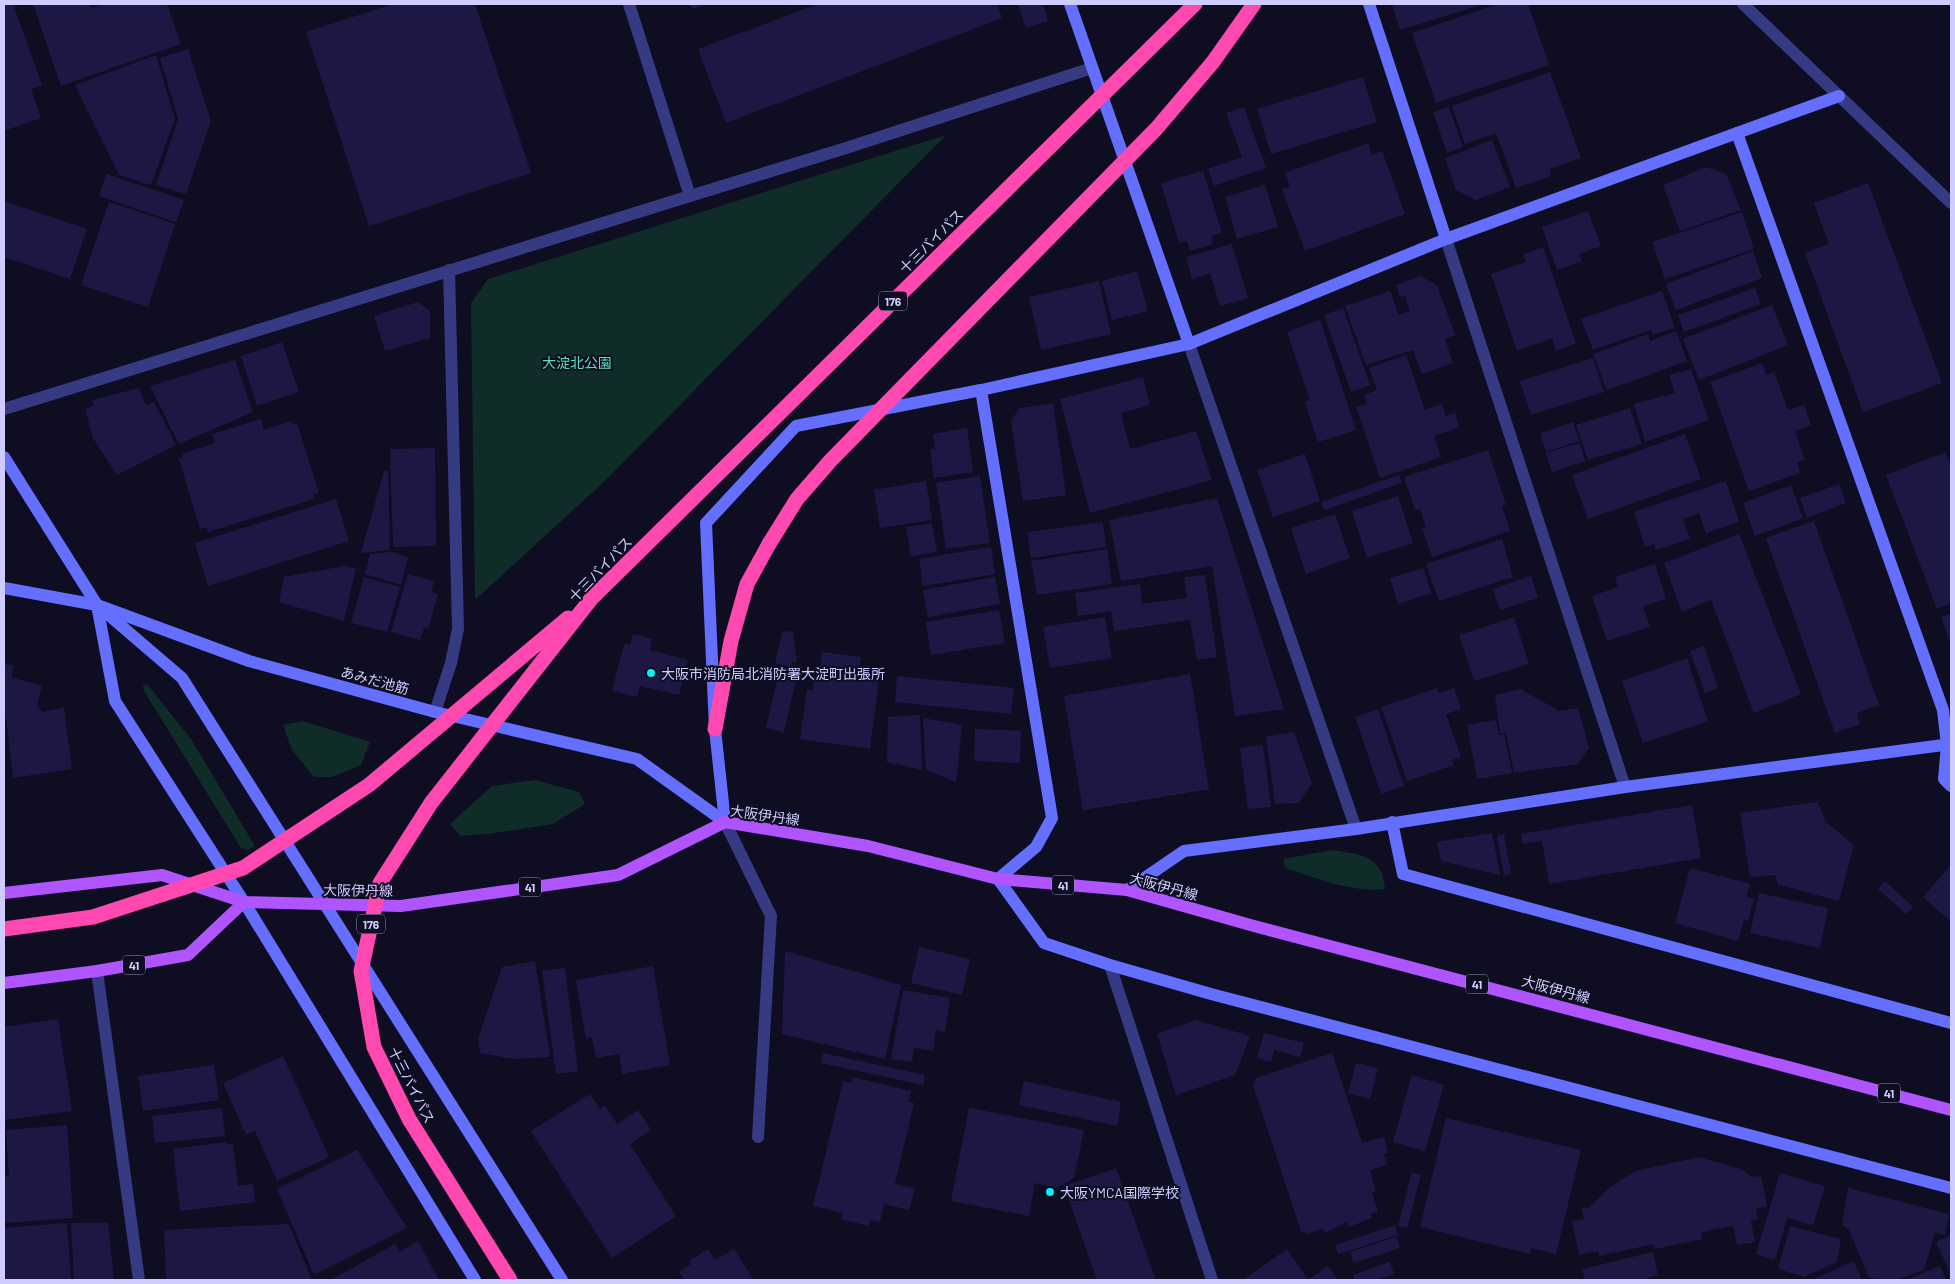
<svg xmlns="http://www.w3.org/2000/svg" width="1955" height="1284" font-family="Barlow,'Noto Sans JP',sans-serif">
<rect width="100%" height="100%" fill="#0e0d22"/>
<g fill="#0f2c28">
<polygon points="946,135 606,480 475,600 471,303 488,279"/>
<polygon points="147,684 191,739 255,846 248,850 241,848 144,691 143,686"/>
<polygon points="303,721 370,742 361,765 332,777 314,777 292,750 283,725"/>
<polygon points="535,780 579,792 585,804 553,824 488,834 461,836 450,824 492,786"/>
<path d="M1332 850C1359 854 1383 855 1385 889 1353 893 1316 878 1285 868L1283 859Z"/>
</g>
<g fill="#1d1843">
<polygon points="4,4 13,4 42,85 31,89 41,118 4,131"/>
<polygon points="33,4 90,4 91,8 103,4 167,4 181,44 61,86"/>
<polygon points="393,4 475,4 531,173 369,226 306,32"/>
<polygon points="690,4 707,4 692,9"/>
<polygon points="818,4 997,4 1002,18 726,123 698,49"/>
<polygon points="1018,4 1043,4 1048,21 1026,28"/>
<polygon points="1392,4 1484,4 1400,30"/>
<polygon points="1498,4 1528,4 1549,65 1436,103 1412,33"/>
<polygon points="188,49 211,121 186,194 156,185 178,119 160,58"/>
<polygon points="156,55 175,119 151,185 119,175 75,85"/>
<polygon points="1550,72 1581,158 1549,169 1551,176 1516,188 1496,133 1465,144 1452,106"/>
<polygon points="1363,77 1377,122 1271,154 1257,109"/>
<polygon points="1244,107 1266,168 1214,186 1208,169 1242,157 1226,113"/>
<polygon points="1449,107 1463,147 1447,153 1433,112"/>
<polygon points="1492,140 1510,187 1476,200 1456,190 1445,158"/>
<polygon points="1368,143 1372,155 1382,151 1405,214 1305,251 1282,189 1290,186 1285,173"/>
<polygon points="1706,167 1726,174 1741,210 1680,231 1663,185"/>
<polygon points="1203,171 1222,233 1211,236 1213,244 1190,251 1187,241 1179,243 1161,183"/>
<polygon points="106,174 184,200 176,222 99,196"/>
<polygon points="1868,183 1942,383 1863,412 1805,253 1829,244 1814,203"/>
<polygon points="1265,185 1278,227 1237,239 1225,197"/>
<polygon points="4,201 87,229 70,279 4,257"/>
<polygon points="109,202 175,224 148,307 81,285"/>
<polygon points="1588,211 1601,246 1579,254 1582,261 1557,270 1542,227"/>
<polygon points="1742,212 1754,249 1665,279 1652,242"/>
<polygon points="1232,244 1248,298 1220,306 1210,273 1192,279 1186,257"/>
<polygon points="1543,247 1576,343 1556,351 1552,338 1517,351 1491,274 1526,262 1523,254"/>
<polygon points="1753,251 1762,278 1676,310 1666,284"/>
<polygon points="1137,271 1148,311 1112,320 1102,281"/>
<polygon points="1420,276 1437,285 1455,335 1445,339 1453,363 1422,374 1413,350 1366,365 1345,306 1390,291 1399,315 1410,311 1405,296 1400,297 1396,285"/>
<polygon points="1099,281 1111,334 1041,350 1029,297"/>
<polygon points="1755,288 1761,304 1684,332 1678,315"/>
<polygon points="1662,291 1675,328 1653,335 1651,330 1593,350 1581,319"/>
<polygon points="418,302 430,311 430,338 385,351 374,316"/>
<polygon points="1772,305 1788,345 1699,380 1683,339"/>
<polygon points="1343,308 1370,385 1351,392 1324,315"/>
<polygon points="1320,320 1356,430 1318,442 1305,402 1310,400 1287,332"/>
<polygon points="1676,331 1687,361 1607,390 1593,354 1648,334 1650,341"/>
<polygon points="282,342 299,392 257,406 241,356"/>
<polygon points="1406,355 1425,410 1442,404 1446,416 1455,413 1459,427 1434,436 1441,457 1380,478 1356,407 1367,404 1364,395 1377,390 1369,368"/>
<polygon points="1593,358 1604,392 1531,415 1520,381"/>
<polygon points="235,360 253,412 179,444 150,386"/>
<polygon points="1762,363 1766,375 1774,372 1788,410 1804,405 1811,425 1795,431 1805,460 1797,462 1800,473 1749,491 1710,382"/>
<polygon points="1691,369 1709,420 1645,442 1634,404 1675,393 1669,375"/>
<polygon points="1143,377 1150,405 1121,413 1130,449 1196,431 1212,480 1090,513 1060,399"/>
<polygon points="139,388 146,405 154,402 176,445 117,475 93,438 85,409 94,405 92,400"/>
<polygon points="1053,403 1066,495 1023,501 1011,422 1019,408"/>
<polygon points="1630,408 1642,444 1588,460 1576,425"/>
<polygon points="261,419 264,430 291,421 292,424 297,423 319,493 313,495 314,499 208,532 206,527 200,529 179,459 183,458 182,454 215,443 212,434"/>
<polygon points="1573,422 1579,441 1546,452 1540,433"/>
<polygon points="967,428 973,472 934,478 930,449 935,449 933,434"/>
<polygon points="1685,434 1701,479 1588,519 1572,475"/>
<polygon points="1580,443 1585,461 1552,472 1546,453"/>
<polygon points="435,448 436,546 393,547 390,449"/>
<polygon points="1488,450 1506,505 1502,506 1510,531 1432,557 1422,528 1426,527 1420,509 1415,510 1404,477"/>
<polygon points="1946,452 1951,467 1951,603 1937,609 1886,475"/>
<polygon points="1305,454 1320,501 1273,517 1257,470"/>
<polygon points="388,470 390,550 361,553 384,471"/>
<polygon points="1399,475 1402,483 1324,510 1321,502"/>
<polygon points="980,476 990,543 946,549 936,483"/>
<polygon points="926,481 932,520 880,528 874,490"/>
<polygon points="1726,481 1739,522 1706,533 1699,513 1683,519 1690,539 1656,550 1654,544 1645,547 1634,512"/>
<polygon points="1839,484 1846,503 1807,518 1800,498"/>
<polygon points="1791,485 1803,518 1755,536 1743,503"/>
<polygon points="1398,496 1413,543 1367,558 1352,511"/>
<polygon points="1217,498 1284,709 1235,716 1212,566 1121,581 1109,520"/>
<polygon points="336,499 349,541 208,586 195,543"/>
<polygon points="1335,514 1350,558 1306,574 1291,528"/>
<polygon points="1814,521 1879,705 1857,713 1860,724 1835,733 1766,538"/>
<polygon points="1103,522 1106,547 1031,558 1027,532"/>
<polygon points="932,523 937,552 911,556 906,527"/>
<polygon points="1739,534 1801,694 1754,713 1711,600 1682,612 1664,563"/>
<polygon points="1502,539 1513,577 1439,601 1426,564"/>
<polygon points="991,547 995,574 923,586 919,559"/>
<polygon points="1107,549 1112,584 1037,595 1031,561"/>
<polygon points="391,552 408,557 401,585 365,574 370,554"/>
<polygon points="1655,564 1666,599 1643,606 1650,627 1607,641 1592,596 1618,587 1615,577"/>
<polygon points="344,566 356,568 344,621 279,602 284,577"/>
<polygon points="1423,568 1431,593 1398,604 1390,578"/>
<polygon points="408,574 434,581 431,592 438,594 428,629 424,628 420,640 391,632"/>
<polygon points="1205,575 1217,657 1197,660 1190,620 1114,631 1111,611 1078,616 1075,593 1140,584 1142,604 1187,598 1184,577"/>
<polygon points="1531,576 1538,598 1500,610 1493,589"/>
<polygon points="364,577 400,587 387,632 351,623"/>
<polygon points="995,577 1000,604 928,617 923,590"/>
<polygon points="999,610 1005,643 931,655 926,622"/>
<polygon points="1951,613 1951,645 1941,617"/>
<polygon points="1105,617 1112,658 1050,668 1043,627"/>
<polygon points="1514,617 1529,664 1474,681 1459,635"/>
<polygon points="793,631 797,662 791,662 792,667 775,663 782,632"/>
<polygon points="633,634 652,639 650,650 688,660 679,695 640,686 637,697 612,691 624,644 630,645"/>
<polygon points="1704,646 1718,688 1705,693 1690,651"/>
<polygon points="822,652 861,657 859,669 880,672 870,749 800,739 807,689 813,690 814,680 818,681"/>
<polygon points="1687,658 1708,721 1643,743 1622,681"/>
<polygon points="4,664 14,666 11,677 42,686 37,704 42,712 64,708 72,769 13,778 6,718 4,717"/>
<polygon points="1190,674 1209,789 1083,810 1064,696"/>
<polygon points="778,676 796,680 784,732 766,728"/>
<polygon points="897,676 1014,688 1011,714 895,702"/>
<polygon points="1437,688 1439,693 1454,688 1461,709 1446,714 1461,757 1452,760 1454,765 1407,781 1381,707"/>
<polygon points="1521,689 1559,711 1578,708 1589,748 1578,764 1514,773 1506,733 1500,733 1495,695"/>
<polygon points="1378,709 1404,786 1381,794 1355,717"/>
<polygon points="920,715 922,770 887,762 888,717"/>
<polygon points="923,718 962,725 956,782 926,770"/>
<polygon points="1496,720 1499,735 1504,734 1512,773 1477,779 1467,725"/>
<polygon points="975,729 1021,731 1020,763 974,761"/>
<polygon points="1294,732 1312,783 1299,803 1275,804 1266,736"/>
<polygon points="1263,745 1271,807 1248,809 1240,748"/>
<polygon points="1817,802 1827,823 1854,845 1839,901 1777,884 1776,875 1750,877 1740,813"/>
<polygon points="1692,805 1701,858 1549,884 1542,841 1523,844 1521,834"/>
<polygon points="1492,833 1500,875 1441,861 1437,842"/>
<polygon points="1504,834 1511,874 1504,876 1497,836"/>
<polygon points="1951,865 1951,922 1923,897"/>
<polygon points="1690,868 1750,884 1746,897 1754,899 1748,921 1744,920 1738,941 1675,923"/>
<polygon points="1885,881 1913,907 1906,914 1878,889"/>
<polygon points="1759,893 1828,908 1820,948 1750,933"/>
<polygon points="919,947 970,959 962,995 911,983"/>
<polygon points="785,951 901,985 885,1059 782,1034"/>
<polygon points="535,961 550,1057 515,1059 480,1053 478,1039 502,967"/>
<polygon points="653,966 670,1065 622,1074 619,1054 596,1058 592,1037 586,1039 576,980"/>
<polygon points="565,968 578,1071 556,1074 542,971"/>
<polygon points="903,990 950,998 945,1032 936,1030 933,1051 914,1048 912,1062 891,1059"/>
<polygon points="58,1019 72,1111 4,1120 4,1027"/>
<polygon points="1196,1020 1250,1036 1235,1075 1176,1095 1157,1034"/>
<polygon points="1264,1033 1304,1043 1300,1057 1274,1050 1271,1062 1257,1058"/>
<polygon points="823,1053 925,1075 923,1085 821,1063"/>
<polygon points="1332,1053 1362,1143 1384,1137 1388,1153 1384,1154 1387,1164 1370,1171 1376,1191 1372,1192 1378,1212 1370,1214 1372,1218 1349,1227 1347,1222 1325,1233 1322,1228 1308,1234 1301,1231 1253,1085 1256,1078"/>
<polygon points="283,1056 329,1157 277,1181 255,1131 246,1135 223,1083"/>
<polygon points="1356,1063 1378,1068 1370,1099 1348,1093"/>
<polygon points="214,1065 219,1100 143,1111 138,1076"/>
<polygon points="1412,1075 1444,1085 1425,1151 1393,1142"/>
<polygon points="852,1077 911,1091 908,1102 914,1103 895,1184 915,1188 909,1210 884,1204 880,1222 870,1220 869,1226 841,1219 843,1213 813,1206 843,1081 851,1083"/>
<polygon points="1024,1081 1121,1102 1117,1126 1019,1105"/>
<polygon points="590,1094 600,1109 605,1105 617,1124 638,1110 651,1130 630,1144 676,1216 612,1258 531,1131"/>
<polygon points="222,1108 225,1136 155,1143 152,1116"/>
<polygon points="969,1108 1084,1130 1074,1178 1056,1188 1035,1183 1029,1216 951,1201"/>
<polygon points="1446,1118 1581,1150 1556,1254 1531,1248 1530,1254 1420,1227"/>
<polygon points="67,1125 73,1218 4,1223 4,1176 9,1176 6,1130"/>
<polygon points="226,1142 227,1144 233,1144 238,1186 253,1184 255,1202 180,1211 173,1149"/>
<polygon points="357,1150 407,1228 314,1275 277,1189"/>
<polygon points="1699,1157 1741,1169 1752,1177 1761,1176 1767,1206 1756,1208 1758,1219 1751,1221 1755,1242 1737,1245 1733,1226 1701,1232 1702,1239 1655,1249 1654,1244 1599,1256 1598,1251 1579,1255 1572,1221 1584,1219 1581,1207 1589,1208 1609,1188 1635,1171"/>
<polygon points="1116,1168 1156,1280 1097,1280 1064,1186"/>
<polygon points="1412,1172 1421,1175 1407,1228 1398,1226"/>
<polygon points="1780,1173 1825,1186 1813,1225 1787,1218 1775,1260 1756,1254"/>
<polygon points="1848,1188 1949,1214 1945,1235 1935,1233 1924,1270 1896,1280 1869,1278 1849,1230 1842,1225"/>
<polygon points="67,1223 71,1280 4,1280 4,1228"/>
<polygon points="71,1223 108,1223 114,1280 74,1280"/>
<polygon points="289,1224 312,1280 166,1280 164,1230"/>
<polygon points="1395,1225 1398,1235 1338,1254 1335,1245"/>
<polygon points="1790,1226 1841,1239 1837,1262 1804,1277 1778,1269"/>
<polygon points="1951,1235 1951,1275 1936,1242"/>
<polygon points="1396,1237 1400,1248 1353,1263 1350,1252"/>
<polygon points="418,1241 439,1280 331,1280 395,1244 400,1252"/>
<polygon points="708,1249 715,1260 734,1249 754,1280 684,1280 679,1272 691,1264 689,1261"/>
<polygon points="1287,1249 1308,1280 1328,1266 1338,1280 1243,1280"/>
<polygon points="1653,1252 1658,1275 1648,1278 1648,1280 1585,1280 1582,1269"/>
<polygon points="1854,1261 1862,1280 1812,1280"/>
<polygon points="1390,1262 1394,1274 1375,1280 1354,1280 1353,1275"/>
<polygon points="1940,1266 1946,1280 1906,1280"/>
</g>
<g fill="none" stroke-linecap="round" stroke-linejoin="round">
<g stroke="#363a82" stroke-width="12">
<polyline points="1743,4 1951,203"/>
<polyline points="690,196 843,149 1092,68"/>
<polyline points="1446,239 1625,787"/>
<polyline points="1189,344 1356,829"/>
<polyline points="4,409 690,196 629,4"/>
<polyline points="435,712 451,663 458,629 449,270"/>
<polyline points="725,822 771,916 758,1137"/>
<polyline points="1110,965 1212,1280"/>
<polyline points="97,971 139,1280"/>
</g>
<g stroke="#646eff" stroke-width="12">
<polyline points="1070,4 1189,344"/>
<polyline points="1369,4 1446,239"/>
<polyline points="1737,133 1943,710 1947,745 1944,779 1951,786"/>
<polyline points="981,390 1052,818 1036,847 998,879 1044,943 1110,965 1211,994 1951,1188"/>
<polyline points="4,457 97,605 182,678 562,1280"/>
<polyline points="4,588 97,605 249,661 435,712 637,759 725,822"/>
<polyline points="97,605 115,701 244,902 475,1280"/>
<polyline points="725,822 715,729 706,523 796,426 981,390 1189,344 1446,239 1839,96"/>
<polyline points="1392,822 1403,874 1951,1023"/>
<polyline points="1127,890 1184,851 1356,829 1625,787 1951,744"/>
</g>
<g stroke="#b054ff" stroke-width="12">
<polyline points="4,893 162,875 244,902 401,906 618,875 725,822 868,846 998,879 1127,890 1254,926 1951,1110"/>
<polyline points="4,983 97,971 188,955 244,902"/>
</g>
<polyline stroke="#ff48b0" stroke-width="15" points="715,729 731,641 747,584 769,544"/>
<g stroke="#ff48b0" stroke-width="15">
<polyline points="769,544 797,499 831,460 1156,129 1213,62 1254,4"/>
<polyline points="4,929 93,917 243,868 369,785 568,618"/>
<polyline points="510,1280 409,1119 374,1047 361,971 380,883 431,803 591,599 1195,4"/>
</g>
</g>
<g fill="#00f5f8" stroke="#0e0d22" stroke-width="2">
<circle cx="651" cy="673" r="5"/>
<circle cx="1050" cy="1192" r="5"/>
</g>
<g text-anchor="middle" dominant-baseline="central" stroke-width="4" stroke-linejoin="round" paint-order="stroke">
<g fill="#0e0d22" stroke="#9593bd" stroke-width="1">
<rect x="879" y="291.5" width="28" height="19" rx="4"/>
<rect x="1052" y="875.5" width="22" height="19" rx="4"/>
<rect x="519" y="877.5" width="22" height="19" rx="4"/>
<rect x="357" y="914.5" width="28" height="19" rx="4"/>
<rect x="123" y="955.5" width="22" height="19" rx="4"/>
<rect x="1466" y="974.5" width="22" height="19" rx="4"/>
<rect x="1878" y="1083.5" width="22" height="19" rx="4"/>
</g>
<g font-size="12" font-weight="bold" fill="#cfcdff">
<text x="893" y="301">176</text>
<text x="1063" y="885">41</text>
<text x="530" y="887">41</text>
<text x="371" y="924">176</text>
<text x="134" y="965">41</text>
<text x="1477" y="984">41</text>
<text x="1889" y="1093">41</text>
</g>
<g font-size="14" fill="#cfcdff" stroke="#0e0d22">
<text transform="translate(931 241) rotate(-45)">十三バイパス</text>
<text transform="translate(600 569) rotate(-46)">十三バイパス</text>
<text transform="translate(375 680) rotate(15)">あみだ池筋</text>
<text transform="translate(765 815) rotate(8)">大阪伊丹線</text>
<text transform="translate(1164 886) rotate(15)">大阪伊丹線</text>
<text transform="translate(358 890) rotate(1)">大阪伊丹線</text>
<text transform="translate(1556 989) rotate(15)">大阪伊丹線</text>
<text transform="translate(412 1085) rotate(63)">十三バイパス</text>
</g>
<g font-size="14" fill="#56e3b3" stroke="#0e0d22">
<text x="577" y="362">大淀北公園</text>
</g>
<g font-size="14" fill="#cfcdff" stroke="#0e0d22" text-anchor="start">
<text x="661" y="673">大阪市消防局北消防署大淀町出張所</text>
<text x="1060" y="1192">大阪YMCA国際学校</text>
</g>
</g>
<rect width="1955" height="1284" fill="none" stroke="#cfcdff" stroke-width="10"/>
</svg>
